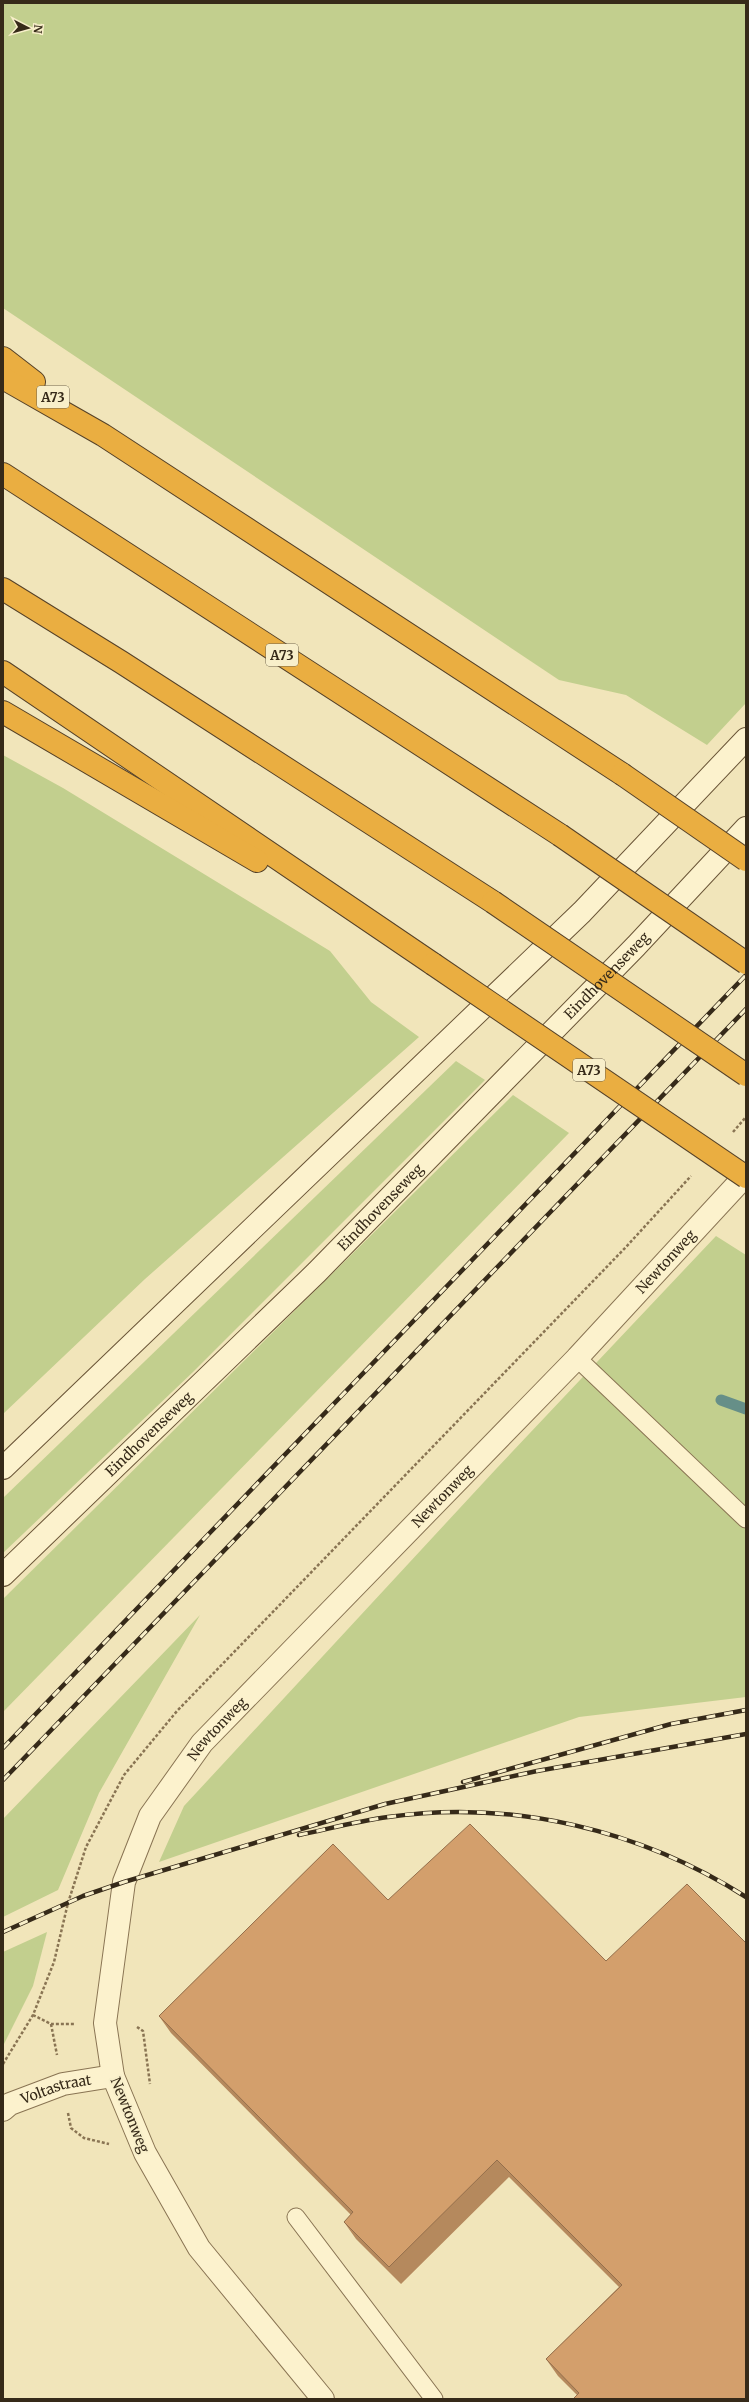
<svg xmlns="http://www.w3.org/2000/svg" width="749" height="2402" font-family="Merriweather,serif">
<rect width="100%" height="100%" fill="#f1e5ba"/>
<g fill="#c2cf8e">
<polygon points="3,3 746,3 746,703 707,745 626,695 559,680 3,308"/>
<polygon points="3,755 63,788 330,951 371,1002 419,1037 145,1279 3,1414"/>
<polygon points="456,1061 485,1080 193,1372 3,1553 3,1498"/>
<polygon points="513,1095 569,1133 3,1712 3,1599"/>
<polygon points="716,1236 746,1255 746,1697 579,1717 159,1862 184,1806 496,1469"/>
<polygon points="200,1615 99,1793 58,1890 3,1917 3,1819"/>
<polygon points="47,1932 33,1986 3,2046 3,1952"/>
</g>
<g fill="none" stroke-linecap="round" stroke-linejoin="round">
<polyline stroke="#668f88" stroke-width="11" points="721,1400 746,1409"/>
<g stroke="#897453" stroke-width="19">
<g id="service">
<polyline points="577,1358 746,1519"/>
<polyline points="296,2217 434,2399"/>
</g>
</g>
<g stroke="#897453" stroke-width="24">
<g id="minor">
<path id="s1" d="M3 2110 10 2104 63 2084 113 2076"/>
</g>
</g>
<g stroke="#897453" stroke-width="24">
<g id="tertiary">
<path id="s2" d="M323 2399 199 2248 145 2153 113 2076 105 2023 124 1882 150 1816 202 1743 577 1358 746 1175"/>
</g>
</g>
<g stroke="#6a5537" stroke-width="24">
<g id="secondary">
<polyline points="3,1468 582,912 746,739"/>
<path id="s3" d="M3 1575 317 1272 636 946 746 828"/>
</g>
</g>
<g stroke="#554128" stroke-width="24">
<g id="motorway">
<polyline points="3,358 34,382"/>
<polyline points="3,378 103,435 622,774"/>
<polyline points="3,474 560,835"/>
<polyline points="3,589 121,662 493,902"/>
<polyline points="3,672 433,964"/>
<polyline points="3,712 257,861"/>
</g>
</g>
<g stroke="#897453" stroke-width="2.5" stroke-dasharray="3 2" stroke-linecap="butt">
<polyline points="733,1132 746,1117"/>
<polyline points="33,2015 51,2024 75,2024"/>
<polyline points="51,2024 57,2055"/>
<polyline points="137,2027 143,2031 150,2084"/>
<polyline points="3,2064 33,2015 54,1962 68,1903 86,1847 124,1775 177,1711 626,1247 691,1176"/>
<polyline points="68,2113 71,2128 84,2138 109,2144"/>
</g>
<use href="#service" stroke="#fcf2cd" stroke-width="17"/>
<use href="#minor" stroke="#fcf2cd" stroke-width="22"/>
<use href="#tertiary" stroke="#fcf2cd" stroke-width="22"/>
<use href="#secondary" stroke="#fcf2cd" stroke-width="22"/>
<use href="#motorway" stroke="#eaae41" stroke-width="22"/>
<g stroke="#362a19" stroke-width="4.5">
<g id="rail">
<polyline points="3,1748 746,975"/>
<polyline points="3,1780 746,1009"/>
<polyline points="463,1782 671,1724 746,1710"/>
<path d="M299 1835C328 1829 358 1821 388 1817 512 1799 641 1830 746 1897"/>
<polyline points="3,1932 83,1896 124,1882 385,1804 537,1771 746,1734"/>
</g>
</g>
<use href="#rail" stroke="#f8efca" stroke-width="3" stroke-dasharray="9" stroke-linecap="butt"/>
<g stroke="#554128" stroke-width="24" stroke-linecap="butt">
<g id="motorway-bridge">
<polyline points="622,774 746,860"/>
<polyline points="560,835 746,963"/>
<polyline points="493,902 746,1075"/>
<polyline points="433,964 746,1177"/>
</g>
</g>
<use href="#motorway-bridge" stroke="#eaae41" stroke-width="22"/>
</g>
<polygon fill="#b5895d" points="333,1844 746,2399 577,2395 558,2376 546,2359 619,2287 509,2177 401,2284 356,2239 344,2222 351,2215 171,2033 159,2016"/>
<polygon fill="#d39f6c" stroke="#946f4c" points="470,1824 606,1961 687,1884 746,1943 746,2399 573,2399 579,2393 546,2359 622,2285 497,2160 389,2267 344,2222 353,2212 159,2016 333,1844 388,1900"/>
<g text-anchor="middle" dominant-baseline="central" stroke-width="4" stroke-linejoin="round" paint-order="stroke">
<g fill="#f8efca" stroke="#70654e" stroke-width="1">
<rect x="37" y="386" width="32" height="22" rx="3"/>
<rect x="266" y="644" width="32" height="22" rx="3"/>
<rect x="573" y="1059" width="32" height="22" rx="3"/>
</g>
<g font-size="13" font-weight="bold" fill="#362a19">
<text x="53" y="397">A73</text>
<text x="282" y="655">A73</text>
<text x="589" y="1070">A73</text>
</g>
<g font-size="14" fill="#362a19" stroke="#f8efca">
<text stroke="none"><textPath href="#s3" startOffset="851">Eindhovenseweg</textPath></text>
<text stroke="none"><textPath href="#s3" startOffset="527">Eindhovenseweg</textPath></text>
<text stroke="none"><textPath href="#s2" startOffset="1413">Newtonweg</textPath></text>
<text stroke="none"><textPath href="#s3" startOffset="203">Eindhovenseweg</textPath></text>
<text stroke="none"><textPath href="#s2" startOffset="1089">Newtonweg</textPath></text>
<text stroke="none"><textPath href="#s2" startOffset="765">Newtonweg</textPath></text>
<text stroke="none"><textPath href="#s1" startOffset="58">Voltastraat</textPath></text>
<text transform="translate(130 2115) rotate(68)">Newtonweg</text>
</g>
</g>
<rect width="749" height="2402" fill="none" stroke="#362a19" stroke-width="8"/>
<g transform="translate(28 28) rotate(96)" stroke="#f8efca" stroke-width="3" paint-order="stroke">
<path d="M0-3L7 15L0 10L-7 15Z" fill="#362a19"/>
<text y="-6" font-size="11" font-weight="bold" text-anchor="middle" fill="#362a19">N</text>
</g>
</svg>
